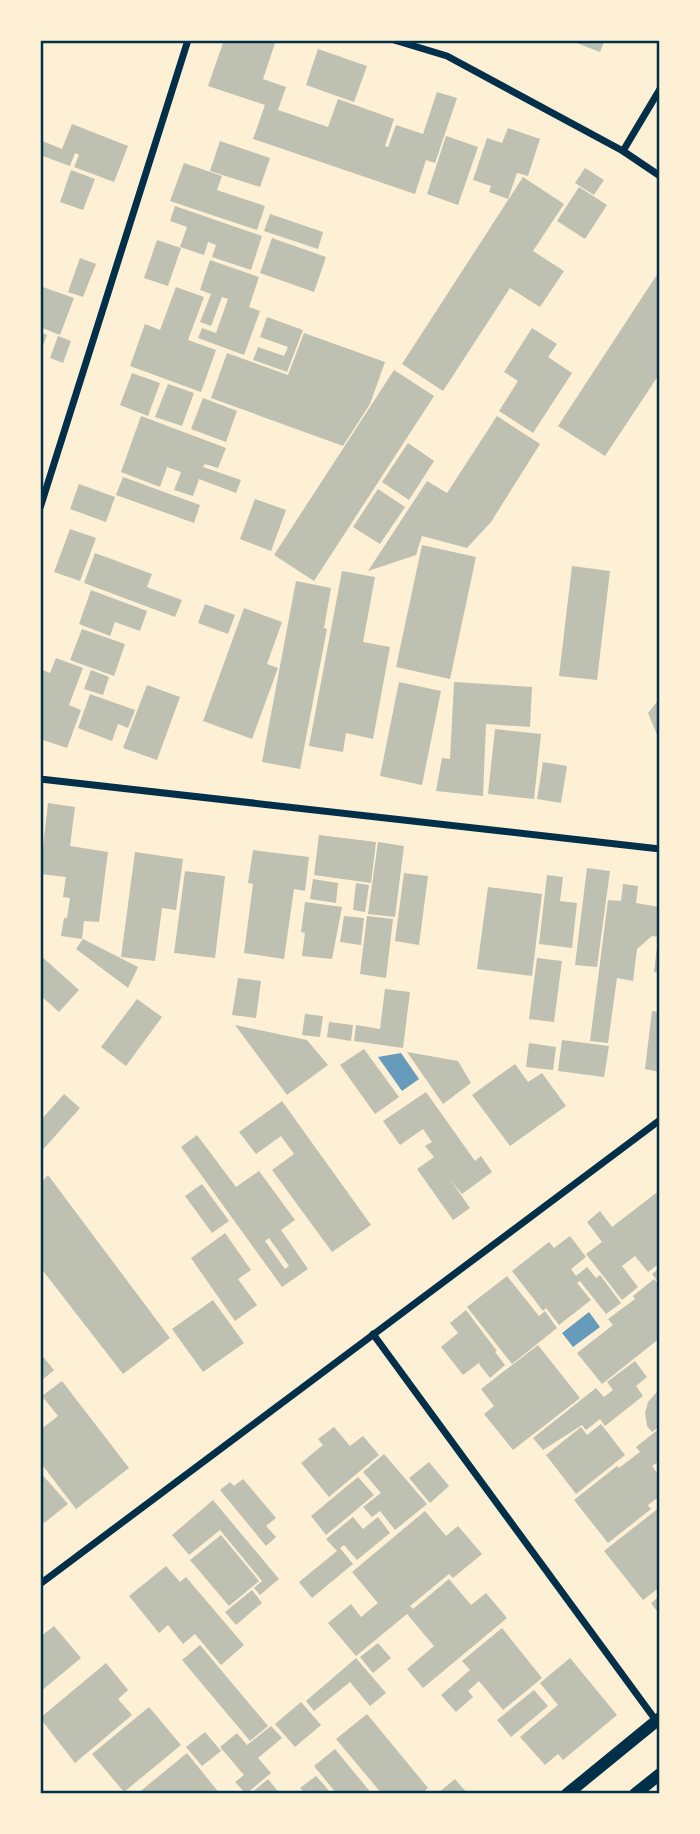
<svg xmlns="http://www.w3.org/2000/svg" width="700" height="1834" font-family="Manrope,sans-serif">
<rect width="100%" height="100%" fill="#fdf0d5"/>
<g fill="#669bbc">
<polygon points="401,1053 419,1079 402,1091 378,1057"/>
<polygon points="589,1312 600,1327 573,1347 562,1333"/>
</g>
<g fill="#bec0b2" fill-rule="evenodd">
<polygon points="224,40 276,40 263,79 286,87 278,110 328,127 338,99 394,119 385,146 388,147 396,125 423,134 437,92 457,98 435,163 426,160 415,194 253,139 265,105 208,86"/>
<polygon points="569,40 605,40 600,52"/>
<polygon points="318,49 367,66 354,102 306,85"/>
<polygon points="72,124 128,146 114,182 74,167 79,155 75,153 70,166 40,155 40,140 62,149"/>
<polygon points="508,128 540,139 528,176 517,173 508,199 489,192 491,186 473,180 487,138 502,143"/>
<polygon points="446,136 478,147 458,205 427,194"/>
<polygon points="220,141 270,158 260,187 210,171"/>
<polygon points="184,163 222,176 217,190 265,206 257,230 170,201"/>
<polygon points="585,168 604,180 594,195 575,183"/>
<polygon points="71,170 95,179 83,210 60,202"/>
<polygon points="523,177 564,204 533,251 564,271 540,307 510,288 443,391 402,364"/>
<polygon points="579,187 607,205 585,239 557,221"/>
<polygon points="175,206 262,236 251,270 212,257 216,245 208,242 204,255 180,247 187,227 170,221"/>
<polygon points="270,214 323,232 318,249 264,231"/>
<polygon points="272,238 326,257 314,292 260,273"/>
<polygon points="157,240 181,248 168,286 144,278"/>
<polygon points="80,258 96,264 83,297 68,292"/>
<polygon points="210,260 259,277 249,307 260,311 244,355 198,338 202,328 216,333 228,299 222,297 211,326 200,322 211,294 200,290"/>
<polygon points="660,270 660,373 605,456 558,426"/>
<polygon points="40,286 74,298 60,335 40,327"/>
<polygon points="176,287 204,297 188,340 216,350 201,392 130,366 145,324 160,330"/>
<polygon points="267,317 303,330 287,372 253,360 258,347 284,356 288,347 260,337"/>
<polygon points="532,328 557,344 548,357 572,373 533,433 499,411 518,381 504,372"/>
<polygon points="40,332 47,335 41,351 40,351"/>
<polygon points="304,333 385,362 370,404 343,446 211,398 227,353 288,375"/>
<polygon points="58,336 71,341 63,363 50,358"/>
<polygon points="394,370 434,396 314,581 274,555"/>
<polygon points="132,373 160,383 148,416 120,405"/>
<polygon points="168,384 194,393 182,426 155,417"/>
<polygon points="203,398 237,411 226,442 191,429"/>
<polygon points="141,416 226,448 218,468 205,464 203,467 241,480 236,493 199,479 193,496 174,490 181,472 167,467 160,487 121,472"/>
<polygon points="497,416 540,444 491,522 467,548 422,536 416,555 368,571 427,481 447,493"/>
<polygon points="408,443 434,461 409,500 382,482"/>
<polygon points="123,477 200,505 194,523 116,495"/>
<polygon points="79,484 115,497 106,522 70,509"/>
<polygon points="378,489 405,507 380,544 353,527"/>
<polygon points="255,499 286,510 271,551 240,539"/>
<polygon points="70,529 96,538 80,581 54,572"/>
<polygon points="422,545 476,557 450,679 396,667"/>
<polygon points="95,553 152,574 147,587 182,600 175,617 84,583"/>
<polygon points="572,566 610,571 597,680 559,676"/>
<polygon points="342,571 375,577 363,642 390,647 373,739 346,733 343,752 309,746"/>
<polygon points="296,581 331,588 324,628 327,629 300,769 262,762"/>
<polygon points="91,590 147,611 140,631 115,622 110,636 79,624"/>
<polygon points="205,604 235,615 228,634 198,623"/>
<polygon points="244,608 282,622 267,664 278,668 252,739 203,721"/>
<polygon points="82,629 125,644 114,676 70,660"/>
<polygon points="56,658 83,668 69,705 81,710 67,748 40,739 40,669 50,673"/>
<polygon points="91,670 109,677 103,695 84,689"/>
<polygon points="399,682 441,691 422,785 380,776"/>
<polygon points="454,682 532,687 530,727 486,724 483,796 436,791 442,758 450,759"/>
<polygon points="147,685 180,697 157,760 123,748"/>
<polygon points="90,694 135,710 128,728 118,724 112,741 78,728"/>
<polygon points="660,698 660,742 648,713"/>
<polygon points="495,729 541,734 534,799 488,794"/>
<polygon points="543,762 567,766 561,803 537,799"/>
<polygon points="48,803 75,807 70,846 108,852 99,922 84,921 82,939 61,936 64,918 67,918 70,898 63,897 66,877 40,874"/>
<polygon points="319,835 376,842 371,883 314,875"/>
<polygon points="378,842 404,846 395,917 368,914"/>
<polygon points="253,850 309,857 305,891 294,889 284,959 244,953 253,884 248,883"/>
<polygon points="135,852 183,859 176,910 162,908 155,961 121,957"/>
<polygon points="587,868 610,871 597,967 575,965"/>
<polygon points="185,871 225,876 215,958 174,953"/>
<polygon points="404,873 428,876 419,945 395,941"/>
<polygon points="547,875 563,877 560,901 577,903 572,948 539,944"/>
<polygon points="313,879 338,883 336,903 310,899"/>
<polygon points="356,883 369,885 365,912 353,910"/>
<polygon points="623,884 638,886 636,903 660,907 660,937 652,936 637,949 633,981 617,978 608,1043 590,1041 608,900 621,901"/>
<polygon points="488,887 542,894 532,976 477,969"/>
<polygon points="305,902 342,907 332,959 302,956 305,933 301,932"/>
<polygon points="344,916 364,918 361,945 340,942"/>
<polygon points="367,916 393,919 386,978 360,974"/>
<polygon points="83,939 138,967 128,988 76,949"/>
<polygon points="658,939 660,939 660,973 654,972"/>
<polygon points="40,955 79,990 59,1012 40,995"/>
<polygon points="537,958 562,961 554,1022 529,1019"/>
<polygon points="238,978 261,981 256,1018 232,1015"/>
<polygon points="385,989 410,992 403,1048 354,1041 356,1025 380,1029"/>
<polygon points="137,999 162,1017 126,1066 101,1047"/>
<polygon points="652,1011 660,1012 660,1072 645,1069"/>
<polygon points="305,1014 323,1016 320,1037 302,1035"/>
<polygon points="329,1022 353,1025 351,1041 327,1037"/>
<polygon points="235,1025 307,1040 328,1065 287,1095"/>
<polygon points="562,1040 609,1046 604,1077 558,1071"/>
<polygon points="529,1043 556,1047 553,1070 526,1067"/>
<polygon points="364,1049 399,1097 375,1114 340,1065"/>
<polygon points="407,1052 458,1061 471,1083 443,1104"/>
<polygon points="515,1064 528,1082 542,1073 566,1106 510,1146 472,1095"/>
<polygon points="426,1092 475,1161 481,1156 492,1172 462,1194 450,1179 470,1208 453,1220 417,1169 434,1157 425,1146 432,1142 423,1129 400,1145 383,1121"/>
<polygon points="64,1094 80,1108 40,1153 40,1121"/>
<polygon points="282,1101 371,1225 332,1252 272,1170 294,1154 281,1136 256,1154 239,1132"/>
<path d="M197 1135 236 1187 259 1171 295 1220 281 1230 308 1269 282 1287 181 1147ZM269 1238 289 1266 285 1269 265 1241Z"/>
<polygon points="48,1175 170,1338 123,1374 40,1267 40,1184"/>
<polygon points="202,1184 229,1221 212,1233 185,1196"/>
<polygon points="660,1190 660,1263 648,1272 635,1256 622,1266 638,1287 622,1300 586,1254 602,1242 587,1222 600,1211 612,1227"/>
<polygon points="225,1233 251,1270 238,1279 257,1305 235,1321 191,1258"/>
<polygon points="570,1236 586,1257 571,1269 576,1276 587,1267 596,1278 600,1275 621,1303 606,1314 580,1281 577,1283 591,1300 559,1325 546,1308 543,1311 512,1271 549,1242 554,1248"/>
<polygon points="660,1267 660,1284 652,1274"/>
<polygon points="507,1276 539,1316 545,1311 557,1328 512,1364 467,1307"/>
<polygon points="654,1279 660,1286 660,1338 602,1384 577,1353 613,1325 608,1319 635,1299 633,1296"/>
<polygon points="213,1300 244,1343 203,1372 172,1329"/>
<polygon points="466,1310 497,1351 495,1352 505,1365 490,1378 479,1364 480,1362 463,1375 441,1347 458,1333 450,1323"/>
<polygon points="538,1345 580,1398 513,1450 484,1414 494,1406 481,1389"/>
<polygon points="40,1353 54,1370 40,1382"/>
<polygon points="635,1361 647,1377 636,1386 643,1396 605,1426 600,1419 586,1430 582,1425 543,1450 533,1438 596,1388 604,1397 613,1390 607,1382"/>
<polygon points="62,1381 129,1468 76,1509 40,1462 40,1430 58,1416 42,1396"/>
<polygon points="657,1392 660,1396 660,1426 652,1432 647,1426 645,1413 648,1402"/>
<polygon points="601,1424 625,1455 576,1494 546,1455 581,1427 587,1435"/>
<polygon points="334,1427 350,1446 363,1436 379,1455 329,1497 301,1463 323,1445 318,1439"/>
<polygon points="660,1428 660,1461 652,1466 660,1477 660,1496 648,1505 651,1509 608,1543 574,1500 617,1466 619,1468 640,1452 636,1447"/>
<polygon points="384,1454 427,1504 395,1530 380,1511 372,1517 363,1507 381,1493 363,1472"/>
<polygon points="429,1462 449,1486 430,1503 409,1478"/>
<polygon points="40,1472 68,1504 44,1523 40,1519"/>
<polygon points="358,1477 374,1495 326,1535 311,1516"/>
<polygon points="243,1479 276,1518 266,1526 276,1537 266,1546 220,1490 230,1482 234,1486"/>
<polygon points="213,1500 279,1579 260,1595 254,1588 262,1581 220,1530 189,1555 172,1535"/>
<polygon points="660,1507 660,1587 643,1600 604,1551"/>
<polygon points="425,1511 446,1536 458,1526 482,1554 453,1578 449,1574 410,1606 413,1609 449,1579 471,1605 486,1593 507,1618 423,1688 407,1669 434,1646 407,1614 356,1656 328,1623 351,1604 361,1617 378,1603 352,1572"/>
<polygon points="353,1517 363,1529 378,1517 390,1533 357,1560 344,1545 340,1548 353,1564 312,1598 299,1582 337,1551 326,1539"/>
<polygon points="221,1535 259,1581 229,1606 190,1560"/>
<polygon points="166,1566 180,1582 186,1577 244,1645 221,1665 195,1634 183,1644 168,1625 159,1633 129,1596"/>
<polygon points="252,1590 262,1603 236,1625 225,1612"/>
<polygon points="660,1596 660,1615 651,1603"/>
<polygon points="54,1626 81,1658 40,1692 40,1637"/>
<polygon points="502,1628 542,1678 503,1710 479,1681 468,1691 473,1697 456,1712 441,1695 470,1670 462,1661"/>
<polygon points="378,1643 391,1658 373,1673 360,1657"/>
<polygon points="200,1645 268,1726 250,1741 182,1660"/>
<polygon points="356,1658 386,1693 370,1706 350,1682 314,1711 306,1701"/>
<polygon points="570,1658 617,1715 563,1760 558,1754 545,1765 520,1737 558,1705 540,1683"/>
<polygon points="106,1663 128,1690 118,1699 132,1715 75,1763 40,1718"/>
<polygon points="534,1690 548,1706 511,1737 497,1720"/>
<polygon points="301,1702 321,1725 295,1747 275,1724"/>
<polygon points="149,1707 181,1745 124,1792 92,1754"/>
<polygon points="367,1714 428,1788 421,1794 382,1794 336,1739"/>
<polygon points="271,1726 282,1738 258,1758 271,1773 246,1794 235,1782 244,1775 220,1747 237,1733 247,1745"/>
<polygon points="205,1732 221,1751 202,1766 186,1747"/>
<polygon points="335,1749 372,1794 337,1794 314,1766"/>
<polygon points="187,1753 220,1794 137,1794"/>
<polygon points="316,1776 325,1786 331,1794 305,1794 300,1788"/>
<polygon points="268,1779 280,1794 250,1794"/>
<polygon points="455,1779 468,1794 437,1794"/>
</g>
<g fill="none" stroke-linecap="round" stroke-linejoin="round">
<g stroke="#003049" stroke-width="7">
<polyline points="394,40 447,56 623,151 660,176"/>
<polyline points="623,151 660,89"/>
<polyline points="40,508 188,40"/>
<polyline points="40,779 660,849"/>
<polyline points="373,1334 660,1726"/>
<polyline points="40,1584 660,1120"/>
</g>
<g stroke="#003049" stroke-width="12">
<polyline points="567,1794 660,1718"/>
<polyline points="635,1794 660,1774"/>
</g>
</g>
<rect width="700" height="1834" fill="none" stroke="#fdf0d5" stroke-width="84"/>
<rect x="42" y="42" width="616" height="1750" fill="none" stroke="#003049" stroke-width="2.5"/>
</svg>
